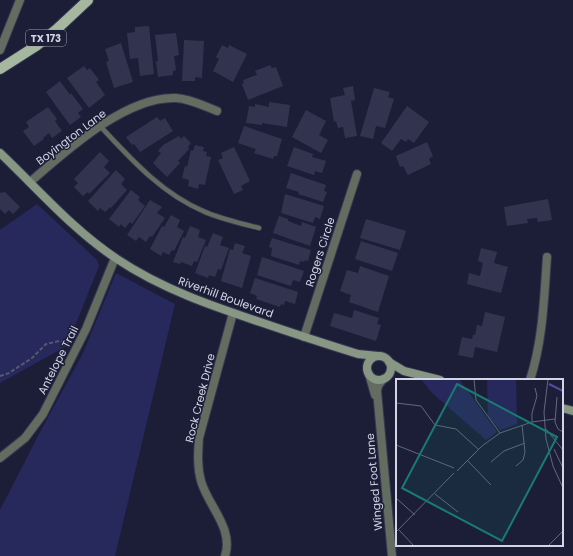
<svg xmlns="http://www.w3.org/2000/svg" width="573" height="556" font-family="Poppins,sans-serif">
<rect width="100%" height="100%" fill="#1c1e37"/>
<g fill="#27285b">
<polygon points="37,204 97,260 99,266 67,346 0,383 0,230"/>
<polygon points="116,273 175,304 115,556 0,556 0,510 39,434 83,353"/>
</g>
<g fill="#32344f">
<polygon points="149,26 154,74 140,76 138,58 130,59 127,33 135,32 135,27"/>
<polygon points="176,33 179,55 174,56 176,70 173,71 173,75 158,77 156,61 158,61 155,35"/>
<polygon points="184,40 204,41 202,78 195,77 195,81 182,81"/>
<polygon points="121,43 133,82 114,88 106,62 109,61 105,49"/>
<polygon points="222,45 228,48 229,45 247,54 233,82 213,71 219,59 216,57"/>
<polygon points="270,65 272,68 276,67 283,86 248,100 242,84 244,83 243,80 257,75 255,71"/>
<polygon points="84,66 87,70 90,68 99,80 96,82 105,95 89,108 67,78"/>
<polygon points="60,81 70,95 71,93 83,109 78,113 81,117 70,125 46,92"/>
<polygon points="353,86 355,100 351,101 357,136 345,138 343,127 338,128 336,121 334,122 330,98 345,95 343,88"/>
<polygon points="374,88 390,92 388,97 394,99 385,128 376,126 373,139 360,136"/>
<polygon points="269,102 290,105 287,127 262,123 262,125 246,123 249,106 255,107 255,104 269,107"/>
<polygon points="407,106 429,122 414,143 408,139 406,142 401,139 392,151 381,143"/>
<polygon points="48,107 57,119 55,121 62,131 52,138 49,133 43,138 44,139 34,146 23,131 29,127 26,122"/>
<polygon points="306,110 326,121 319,135 328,140 321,153 292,137"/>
<polygon points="157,117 160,121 165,118 173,131 140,152 134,144 132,145 126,137"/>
<polygon points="244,126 282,139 277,156 274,156 273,159 254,153 256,149 238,143"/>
<polygon points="179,136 181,139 184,136 191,143 188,147 189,149 178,161 180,163 167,177 153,163 161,153 158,151 163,145"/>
<polygon points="427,142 433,156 429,159 431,164 408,175 403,166 400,167 396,156"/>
<polygon points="195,145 204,147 203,151 207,152 206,156 211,157 205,185 199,184 198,189 188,186 189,180 182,178 185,166 187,167 191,150 193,151"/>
<polygon points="234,147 250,181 241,186 243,190 234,194 218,160 223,158 221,153"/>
<polygon points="294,147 313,154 312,157 326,161 322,173 315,171 314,175 287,166"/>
<polygon points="100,152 109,161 104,167 110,173 89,194 88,192 83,196 74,187 78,183 74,179"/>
<polygon points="116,170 125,179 121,184 127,190 111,208 110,207 105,212 100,208 98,211 88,201"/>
<polygon points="291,173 326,185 324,191 327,192 323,202 298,194 299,192 286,188"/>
<polygon points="131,190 140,197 138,200 145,206 132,224 130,222 125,228 121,224 119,227 109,219"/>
<polygon points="5,192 20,207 13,214 9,210 5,214 0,209 0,193"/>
<polygon points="285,194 324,206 320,219 315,217 313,223 281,213"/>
<polygon points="548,199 552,220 538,222 537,218 527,219 528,223 507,226 504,207"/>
<polygon points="150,200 162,207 157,213 165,218 152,237 150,236 146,242 139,237 136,241 127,235"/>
<polygon points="171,215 180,220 177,227 184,231 174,251 172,250 169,255 163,252 161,256 150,249 162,226 164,227"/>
<polygon points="279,216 288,219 288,221 301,226 302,222 316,227 310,246 273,233"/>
<polygon points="366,219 406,231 400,250 360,238"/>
<polygon points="190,226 200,230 198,237 206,240 197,262 194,261 192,266 181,262 180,264 173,262 183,237 185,238"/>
<polygon points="213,233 223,237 220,245 229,248 221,270 218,269 215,277 209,275 208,278 195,273 205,246 207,247"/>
<polygon points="272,238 311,250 308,261 305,260 304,262 300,261 299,265 271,256 272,248 269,247"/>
<polygon points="361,241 398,253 392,271 355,259"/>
<polygon points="235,243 245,246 242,253 251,256 242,288 221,281 230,249 233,250"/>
<polygon points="481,248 497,252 494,263 508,267 501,293 467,284 469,273 480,276 483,263 478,261"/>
<polygon points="262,257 304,271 300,282 293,280 291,286 257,275"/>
<polygon points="360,266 389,276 378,312 349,302 351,295 340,291 347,270 358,273"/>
<polygon points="255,278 298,292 295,304 285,301 284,305 281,304 280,307 256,299 257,296 250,293"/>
<polygon points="354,310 379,318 377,324 381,325 376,341 330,326 334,313 352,318"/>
<polygon points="485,312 505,317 497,352 475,347 473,358 458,355 462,337 472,339 473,335 475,335 477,325 482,326"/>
</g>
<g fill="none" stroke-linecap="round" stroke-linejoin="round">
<g stroke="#363850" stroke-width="6">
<path id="lane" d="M100 126C131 159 161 193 203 211 220 219 240 223 259 228"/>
</g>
<g stroke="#363850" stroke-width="10">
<g id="street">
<polyline points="0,50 20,0"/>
<path d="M30 182C67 150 126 96 176 98 191 99 204 106 217 111"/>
<polyline points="304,337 357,174"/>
<polyline points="369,374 375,395"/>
<polyline points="383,379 378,386 377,391 392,556"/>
<path d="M530 380C543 340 544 298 547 257"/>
<polyline points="0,458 25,438 43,414 86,329 115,258"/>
<path d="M225 556C234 528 208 506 201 481 197 467 198 453 199 438L233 313"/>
</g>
</g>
<g stroke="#363850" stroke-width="10">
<g id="secondary">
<path d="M0 153C38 189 73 230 117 259 162 289 212 306 263 323 295 334 326 344 358 354L378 356"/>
<circle cx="379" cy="368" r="12"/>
<polyline points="389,362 404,371 440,380"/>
<polyline points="562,408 573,411"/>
</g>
</g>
<g stroke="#363850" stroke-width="12">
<polyline id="primary" points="0,69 36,46 57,29 88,0"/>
</g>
<polyline stroke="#575970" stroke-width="2" stroke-dasharray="4 2" stroke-linecap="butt" points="0,376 9,373 32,358 46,344 59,341 69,343"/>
<use href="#lane" stroke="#636c60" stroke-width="4.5"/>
<use href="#street" stroke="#636c60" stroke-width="8"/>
<use href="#secondary" stroke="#889684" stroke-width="8"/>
<use href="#primary" stroke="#a5b89f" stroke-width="10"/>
</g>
<g text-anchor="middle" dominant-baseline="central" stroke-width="3" stroke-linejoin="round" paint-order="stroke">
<rect fill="#1c1e37" stroke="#9c9eb2" stroke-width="1" x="26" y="30" width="40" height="16" rx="3"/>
<g font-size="10" font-weight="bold" fill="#d3d5e6">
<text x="46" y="38">TX 173</text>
</g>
<g font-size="11" fill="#d3d5e6" stroke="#1c1e37">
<text transform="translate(71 137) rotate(-37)">Boyington Lane</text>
<text transform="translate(320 252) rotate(-72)">Rogers Circle</text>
<text transform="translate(226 297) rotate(20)">Riverhill Boulevard</text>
<text transform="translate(58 360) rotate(-63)">Antelope Trail</text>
<text transform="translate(200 398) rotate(-76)">Rock Creek Drive</text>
<text transform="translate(374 482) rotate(-95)">Winged Foot Lane</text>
</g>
</g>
<g transform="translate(396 379)">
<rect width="167" height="167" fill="#1c1e37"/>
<path d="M25 0H63L101 53 90 61 36 14ZM91 0H120L121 45 104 51 92 37Z" fill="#27285b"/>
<path fill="none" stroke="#4e4f9f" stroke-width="2" d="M153 5 167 12"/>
<path fill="none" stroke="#65677d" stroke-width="1" d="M78 0 80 21 104 54M152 0 148 33 150 60 157 87 167 109M161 18 159 43 162 50 167 53M0 24 25 27 39 46 60 50 82 70M136 43V34L141 17 139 9M150 50 167 71M0 66 58 89M158 70 167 89M71 81 95 106M95 83 108 72 129 64M120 87 127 81 129 73 126 46M61 92 86 67 104 54 136 43 159 40M39 115 62 133M0 119 19 136M3 151 18 167M0 153 58 94M152 167 167 152"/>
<path fill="#197b74" fill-opacity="0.15" stroke="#197b74" stroke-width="2" d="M61 5 161 58 106 162 6 109Z"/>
<rect width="167" height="167" fill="none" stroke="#d3d5e6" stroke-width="2"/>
</g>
</svg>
